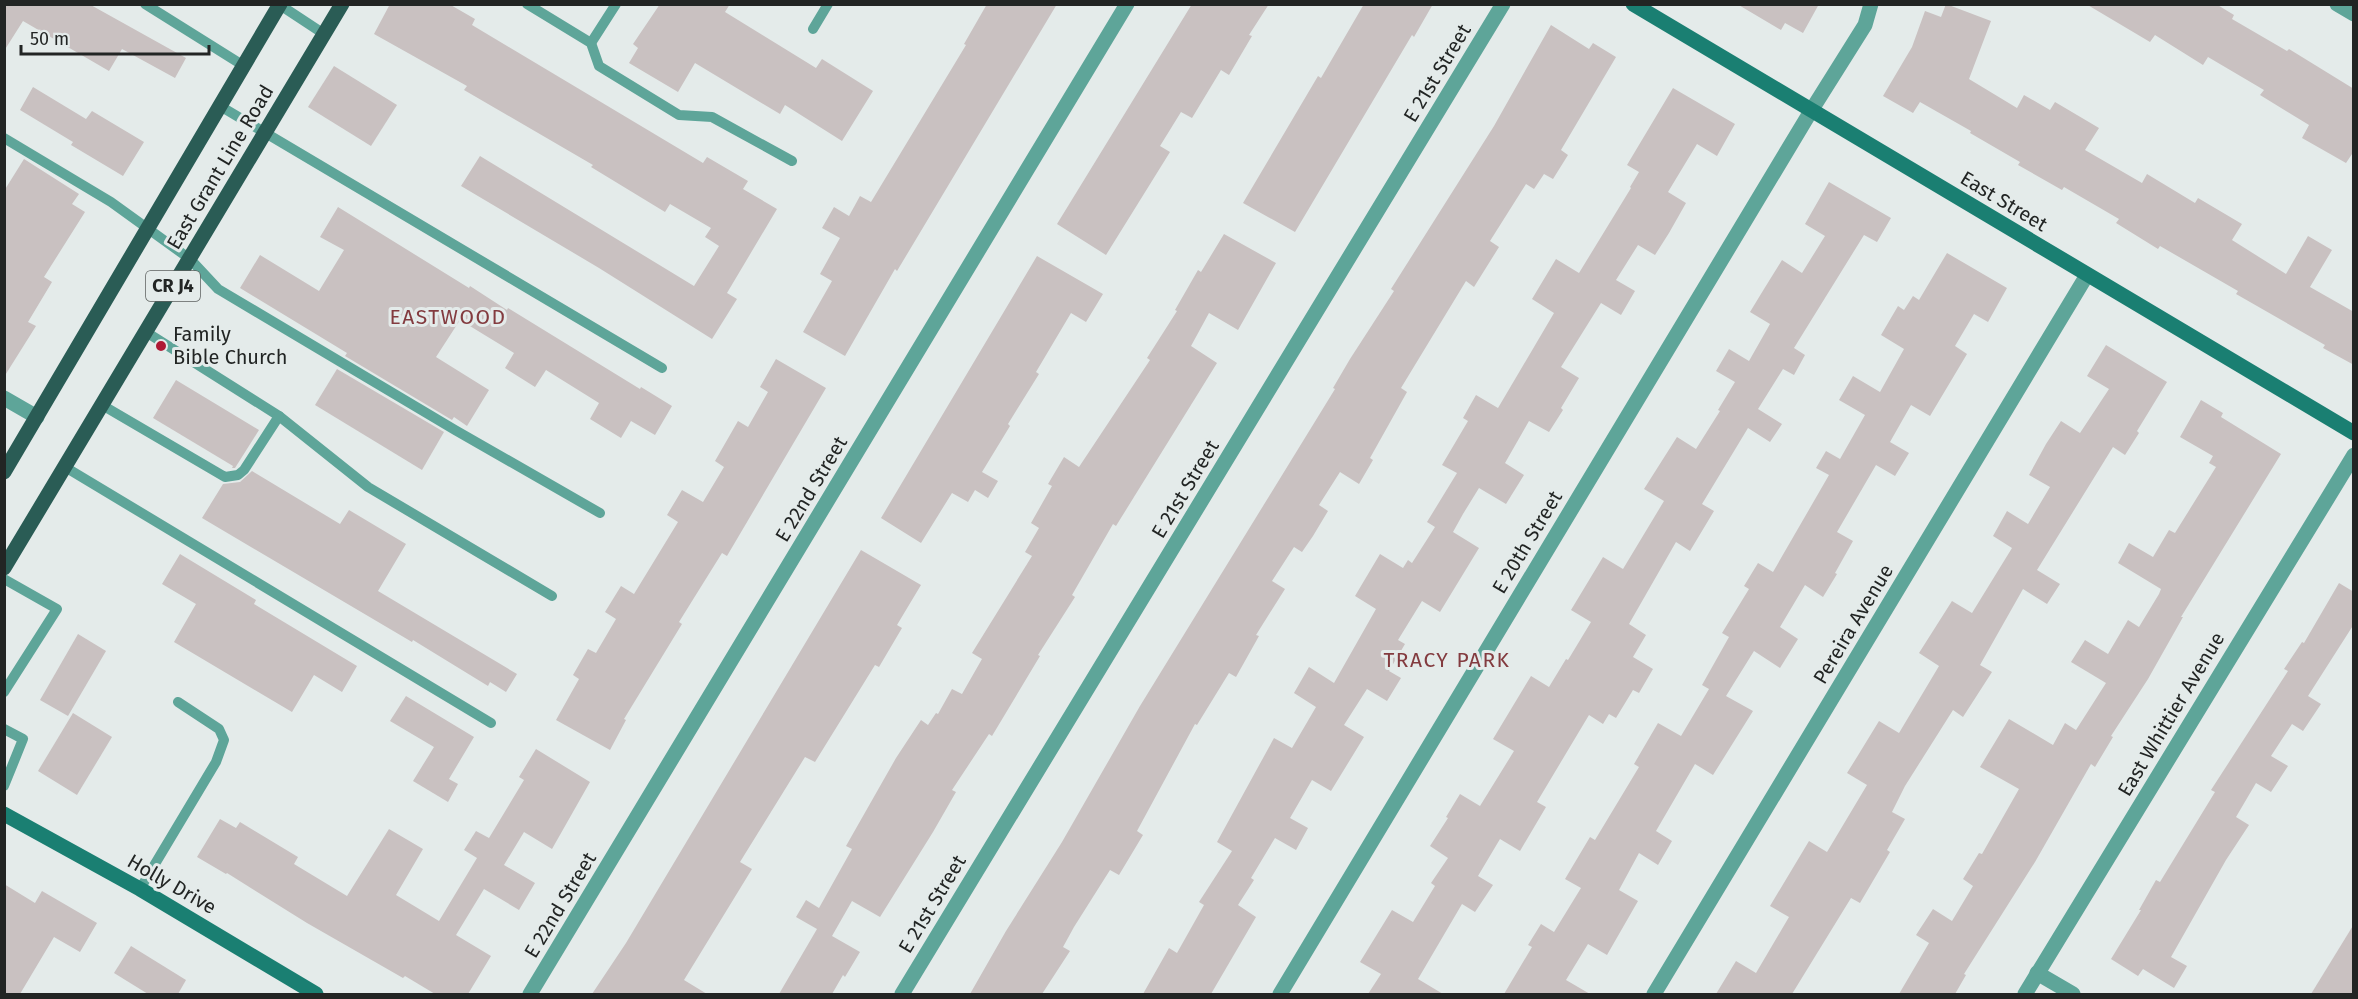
<svg xmlns="http://www.w3.org/2000/svg" width="2358" height="999" font-family="'Fira Sans',sans-serif">
<rect width="100%" height="100%" fill="#e4ebea"/>
<g fill="#c9c1c1">
<polygon points="4,4 89,4 186,58 175,78 122,49 109,71 23,21 4,51"/>
<polygon points="390,4 449,4 475,19 472,25 703,163 707,157 748,181 743,189 777,209 727,293 737,299 712,339 599,268 461,186 480,156 694,286 719,246 705,237 711,228 670,204 665,212 591,167 593,165 464,90 467,86 374,34"/>
<polygon points="660,4 730,4 725,12 816,68 822,59 873,91 842,141 785,105 780,114 695,63 678,92 629,63 638,48 633,44"/>
<polygon points="987,4 1057,4 897,271 895,269 845,356 803,332 832,281 820,274 840,238 822,228 834,207 849,216 860,196 871,202 966,45 964,44"/>
<polygon points="1192,4 1269,4 1249,35 1252,36 1229,75 1221,70 1192,118 1181,112 1160,146 1170,152 1106,255 1057,224"/>
<polygon points="1364,4 1433,4 1414,37 1412,35 1295,232 1243,203 1318,76 1321,78"/>
<polygon points="1737,4 1819,4 1803,33 1785,23 1781,30"/>
<polygon points="1946,4 1991,21 1969,79 2017,108 2024,95 2050,110 2055,102 2099,128 2085,150 2142,183 2147,174 2195,203 2198,198 2242,224 2232,240 2286,274 2308,236 2332,250 2310,287 2354,312 2354,365 2323,348 2325,345 2236,294 2238,291 2160,246 2158,249 2116,223 2119,219 2064,187 2062,190 2018,165 2020,162 1970,133 1971,131 1920,102 1913,113 1883,96 1912,47 1925,11 1941,17"/>
<polygon points="2086,4 2216,4 2234,15 2232,19 2287,51 2289,49 2354,89 2354,151 2346,163 2302,138 2309,125 2260,95 2264,90 2208,57 2203,65 2155,35 2150,42"/>
<polygon points="1551,25 1589,49 1593,43 1616,57 1561,150 1568,155 1553,179 1544,174 1534,189 1526,184 1490,241 1499,247 1474,287 1466,281 1401,388 1407,392 1370,458 1373,460 1359,484 1340,472 1319,505 1328,511 1313,536 1302,552 1294,547 1272,581 1285,589 1256,635 1259,636 1236,677 1229,673 1197,725 1195,724 1137,831 1143,835 1119,875 1110,870 1074,927 1063,947 1070,951 1042,994 970,994 1006,931 1062,842 1140,706 1335,389 1333,388 1350,359 1394,291 1391,289 1494,126"/>
<polygon points="334,66 397,105 371,146 308,107"/>
<polygon points="33,87 86,119 92,111 144,142 123,176 71,145 73,142 20,110"/>
<polygon points="1673,88 1735,124 1717,156 1697,144 1668,192 1686,203 1669,233 1655,255 1638,245 1616,280 1635,291 1621,315 1601,303 1561,367 1579,378 1561,408 1563,410 1549,432 1529,421 1505,463 1524,475 1506,504 1479,488 1463,514 1453,532 1479,548 1440,612 1422,601 1398,640 1405,644 1389,671 1401,678 1387,701 1367,689 1344,725 1364,737 1331,791 1312,780 1290,818 1308,828 1296,850 1275,838 1251,878 1254,880 1238,905 1256,917 1211,994 1143,994 1169,948 1177,953 1204,905 1199,902 1232,851 1217,842 1274,738 1292,748 1316,707 1294,693 1309,667 1334,683 1376,609 1355,596 1380,554 1403,568 1408,560 1412,563 1435,527 1427,522 1457,473 1442,465 1468,421 1463,418 1476,395 1498,408 1554,313 1532,299 1556,259 1579,273 1631,188 1630,187 1639,172 1627,165"/>
<polygon points="24,159 79,194 72,204 85,212 44,277 52,282 28,322 36,326 4,377 4,191"/>
<polygon points="1829,182 1891,218 1877,242 1864,235 1794,348 1805,355 1794,375 1783,369 1758,409 1782,424 1770,442 1748,428 1702,504 1714,511 1690,551 1676,542 1629,624 1646,635 1633,657 1653,669 1639,693 1633,690 1616,718 1609,714 1603,724 1589,715 1537,802 1546,807 1520,851 1500,839 1478,876 1493,885 1475,912 1462,904 1418,979 1443,994 1368,994 1381,974 1360,962 1392,910 1413,922 1435,886 1431,883 1448,858 1430,846 1448,818 1446,817 1460,794 1480,806 1514,751 1493,739 1531,676 1549,687 1566,659 1568,660 1591,622 1571,610 1603,557 1623,569 1664,501 1644,489 1677,437 1696,449 1720,411 1718,410 1735,382 1716,371 1729,349 1749,361 1770,324 1750,312 1764,289 1782,260 1802,273 1825,236 1805,224"/>
<polygon points="338,207 469,288 470,286 507,310 508,308 640,389 641,387 672,406 655,435 631,421 621,438 590,419 599,403 546,370 535,387 505,368 514,353 460,320 436,357 489,390 467,426 454,417 452,420 345,356 347,353 240,288 260,255 319,291 344,250 320,237"/>
<polygon points="1224,234 1276,263 1238,330 1209,313 1191,346 1217,363 1116,526 1113,524 1072,595 1075,597 1038,655 1040,656 992,736 989,734 952,790 956,792 933,832 880,917 852,901 832,936 860,952 845,977 843,975 832,994 779,994 817,929 796,917 806,900 819,908 852,849 846,846 896,758 921,720 928,725 936,713 938,714 952,689 962,694 982,659 972,653 1032,556 1025,552 1039,528 1031,523 1052,486 1048,484 1064,457 1079,467 1150,360 1147,358 1177,311 1175,310 1198,270 1201,272"/>
<polygon points="1947,253 2007,288 1988,322 1974,314 1955,346 1967,354 1930,416 1911,405 1890,442 1909,453 1895,476 1876,465 1837,532 1853,541 1835,573 1837,574 1823,597 1805,585 1780,627 1798,639 1780,668 1754,651 1726,696 1753,711 1713,775 1695,764 1656,831 1672,841 1658,865 1639,853 1619,890 1638,901 1607,955 1588,944 1566,980 1590,994 1504,994 1532,947 1528,945 1541,924 1554,932 1581,888 1565,879 1590,837 1595,840 1639,767 1634,764 1658,723 1681,736 1709,689 1702,685 1729,637 1722,633 1749,589 1744,586 1758,563 1773,572 1829,475 1816,468 1826,451 1840,459 1865,415 1839,400 1853,376 1880,392 1904,349 1881,335 1898,306 1904,310 1913,296 1919,300"/>
<polygon points="1037,256 1103,294 1086,322 1071,313 1036,372 1039,374 1008,424 1010,426 982,472 998,481 988,498 975,490 968,502 952,493 921,543 881,518"/>
<polygon points="2106,345 2167,382 2137,431 2139,433 2125,455 2113,447 2037,570 2060,584 2047,604 2023,589 1980,665 1992,672 1963,717 1953,710 1905,786 1892,812 1905,819 1887,850 1890,852 1860,903 1851,898 1792,994 1716,994 1736,961 1756,973 1789,917 1770,906 1809,841 1827,852 1867,785 1847,773 1857,757 1879,721 1899,733 1939,666 1919,653 1952,601 1972,613 2012,548 1993,536 2007,511 2028,524 2050,487 2029,475 2046,444 2061,421 2080,433 2109,389 2087,376"/>
<polygon points="776,359 826,388 727,556 722,553 679,622 682,624 624,719 626,720 610,750 556,720 579,679 573,675 588,649 596,653 616,619 605,612 621,586 634,594 678,522 667,515 682,490 703,502 724,467 715,461 738,421 748,427 768,392 760,387"/>
<polygon points="337,369 444,432 422,470 315,405"/>
<polygon points="176,380 259,430 235,468 232,468 233,466 153,418"/>
<polygon points="2201,400 2223,413 2221,417 2281,454 2181,617 2183,617 2148,679 2111,736 2113,737 2095,767 2091,764 2035,862 1964,974 1966,975 1955,994 1899,994 1929,943 1916,935 1933,909 1952,921 1973,886 1963,879 1979,853 1982,854 2019,789 1980,767 2009,719 2053,745 2065,723 2076,730 2106,683 2071,662 2085,640 2108,654 2128,620 2139,627 2159,594 2161,589 2118,563 2129,543 2153,557 2169,530 2175,533 2216,467 2209,463 2213,456 2180,437"/>
<polygon points="252,471 340,524 349,510 406,544 378,591 517,674 506,692 490,682 488,686 413,640 412,642 202,518 223,484 240,482"/>
<polygon points="861,550 921,585 897,625 902,628 879,667 875,665 815,762 805,757 740,862 752,869 684,980 707,994 592,994 626,943"/>
<polygon points="180,554 256,600 254,604 357,666 342,692 314,675 292,712 174,642 196,604 162,584"/>
<polygon points="2339,583 2354,592 2354,624 2308,696 2321,704 2303,731 2292,724 2271,756 2288,766 2271,792 2256,783 2236,817 2249,825 2226,860 2171,957 2187,966 2174,988 2143,969 2138,976 2111,959 2141,910 2139,910 2156,880 2160,882 2215,792 2211,790 2288,671 2284,669 2302,642 2304,643"/>
<polygon points="78,634 106,651 68,716 40,700"/>
<polygon points="406,696 474,737 449,779 458,784 448,802 413,781 434,747 390,721"/>
<polygon points="73,713 112,737 77,795 38,771"/>
<polygon points="536,749 590,782 552,849 524,832 504,865 535,883 519,910 484,889 456,935 491,956 468,994 435,994 405,976 403,978 307,923 227,873 226,874 197,857 220,819 236,828 240,822 298,857 294,864 347,896 389,829 423,849 396,895 439,921 477,858 464,850 476,831 489,838 524,780 519,777"/>
<polygon points="4,884 35,903 42,891 97,923 80,952 54,937 20,994 4,994"/>
<polygon points="2354,924 2354,994 2311,994"/>
<polygon points="131,946 186,980 178,994 148,994 114,973"/>
</g>
<g fill="none" stroke-linecap="round" stroke-linejoin="round">
<g stroke="#5ea599" stroke-width="10">
<polyline points="145,4 244,66"/>
<polyline points="527,4 591,43 599,66 679,115 712,117 792,161"/>
<polyline points="280,5 324,34"/>
<polyline points="813,29 828,4"/>
<polyline points="591,43 616,4"/>
<polyline points="220,106 662,368"/>
<polyline points="4,138 111,202 190,259 218,289 455,430 600,513"/>
<polyline points="146,332 279,416 368,487 552,596"/>
<polyline points="102,405 225,477 238,475 244,470 279,416"/>
<polyline points="65,467 491,723"/>
<polyline points="4,579 57,609 4,692"/>
<polyline points="4,729 23,739 4,786"/>
<polyline points="140,889 216,762 224,740 219,729 178,702"/>
</g>
<g stroke="#5ea599" stroke-width="15">
<polyline points="2337,4 2354,14"/>
<polyline points="4,398 37,417"/>
<polyline points="2037,973 2073,994"/>
<polyline points="530,994 1127,4"/>
<polyline points="902,994 1503,4"/>
<polyline points="1280,994 1811,111 1865,25 1871,4"/>
<polyline points="1654,994 2087,275"/>
<polyline points="2025,994 2354,455"/>
</g>
<g stroke="#1a7f72" stroke-width="15">
<polyline points="1633,4 2354,433"/>
<polyline points="4,814 140,889 316,994"/>
</g>
<g stroke="#2a5c55" stroke-width="15">
<polyline points="4,472 280,4"/>
<polyline points="4,568 342,4"/>
</g>
</g>
<circle fill="#ae1a35" stroke="#e4ebea" stroke-width="2" cx="161" cy="346" r="6"/>
<g text-anchor="middle" dominant-baseline="central" stroke-width="6" stroke-linejoin="round" paint-order="stroke">
<rect fill="#e4ebea" stroke="#5c605f" stroke-width="1.5" x="146" y="271" width="54" height="30" rx="4.5"/>
<g font-size="18" font-weight="bold" fill="#222524">
<text x="173" y="286">CR J4</text>
</g>
<g font-size="20" fill="#222524" stroke="#e4ebea">
<text transform="translate(1437 73) rotate(-59)">E 21st Street</text>
<text transform="translate(220 167) rotate(-59)">East Grant Line Road</text>
<text transform="translate(2004 201) rotate(31)">East Street</text>
<text transform="translate(811 489) rotate(-59)">E 22nd Street</text>
<text transform="translate(1185 489) rotate(-59)">E 21st Street</text>
<text transform="translate(1527 542) rotate(-59)">E 20th Street</text>
<text transform="translate(1853 624) rotate(-59)">Pereira Avenue</text>
<text transform="translate(2171 714) rotate(-59)">East Whittier Avenue</text>
<text transform="translate(172 884) rotate(30)">Holly Drive</text>
<text transform="translate(932 904) rotate(-59)">E 21st Street</text>
<text transform="translate(560 905) rotate(-59)">E 22nd Street</text>
</g>
<g font-size="20" fill="#222524" stroke="#e4ebea" text-anchor="start">
<text x="173" y="334">Family<tspan x="173" dy="23">Bible Church</tspan></text>
</g>
<g font-size="21" letter-spacing="1.5" fill="#833b3f" stroke="#e4ebea">
<text x="448" y="317">EASTWOOD</text>
<text x="1447" y="660">TRACY PARK</text>
</g>
</g>
<rect width="2358" height="999" fill="none" stroke="#222524" stroke-width="12"/>
<path d="M21 45v9h188v-9" fill="none" stroke="#222524" stroke-width="3"/>
<text x="30" y="45" font-size="18" fill="#222524" stroke="#e4ebea" stroke-width="4.5" paint-order="stroke">50 m</text>
</svg>
